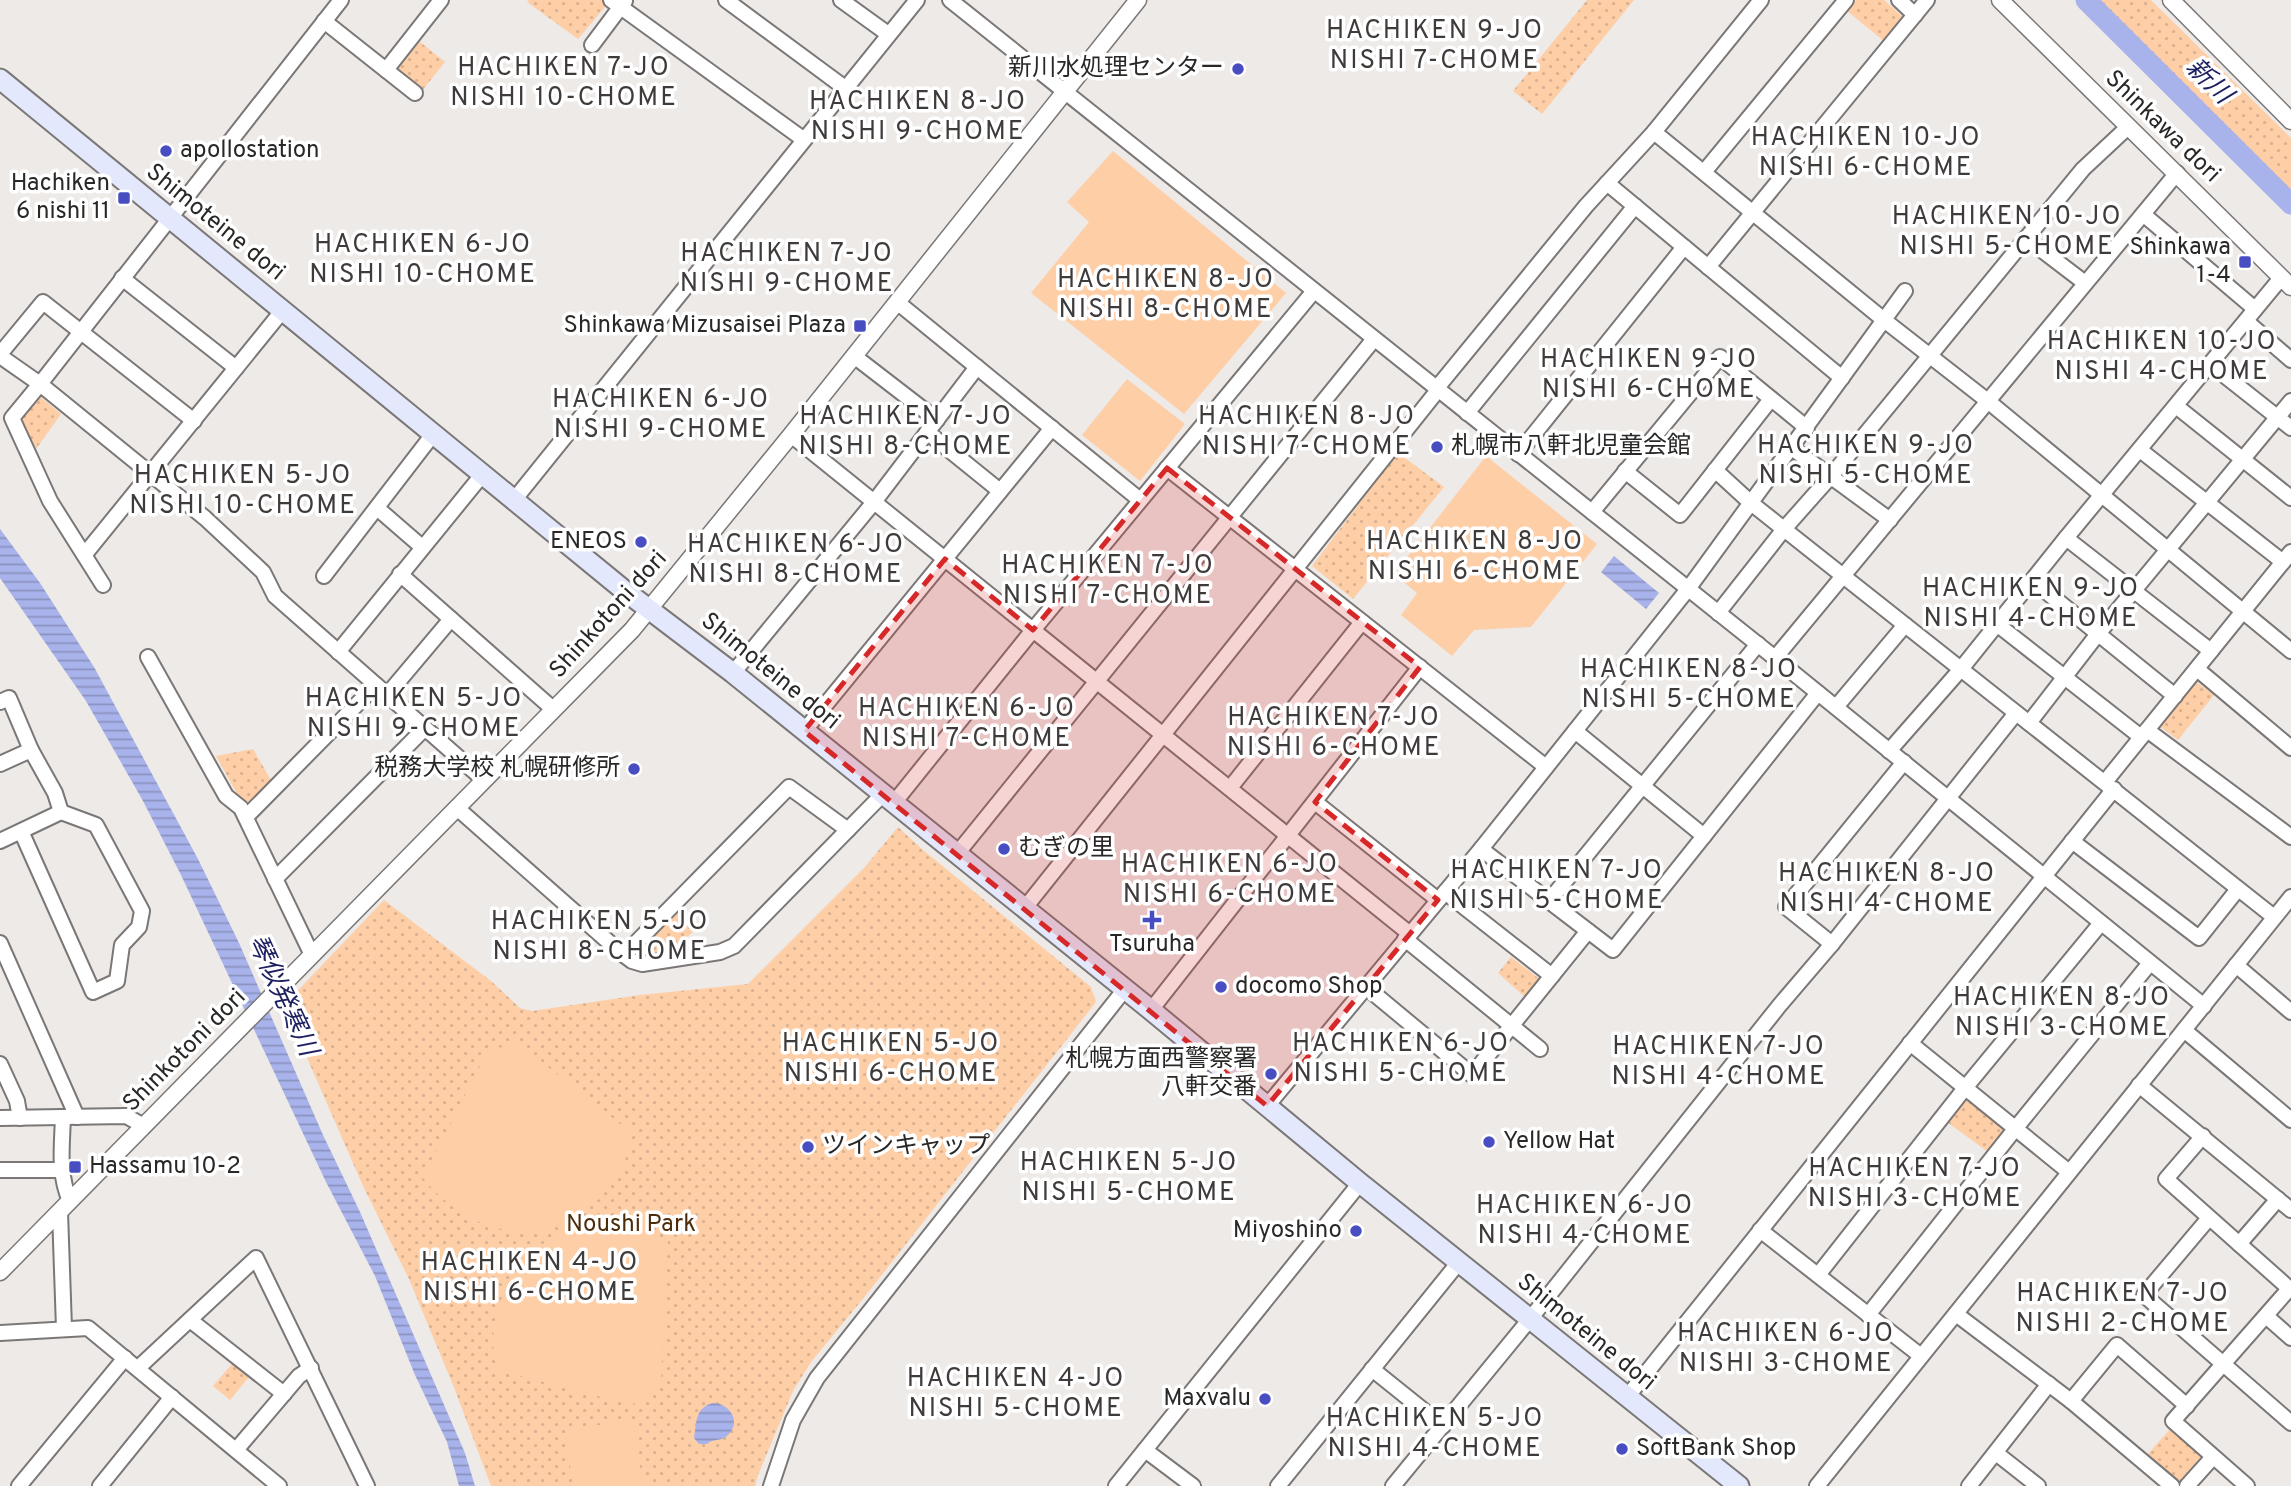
<svg xmlns="http://www.w3.org/2000/svg" width="2291" height="1486" font-family="Overpass,'Noto Sans JP',sans-serif">
<defs>
<pattern id="park-dots" width="8" height="8" patternUnits="userSpaceOnUse" patternTransform="scale(1.75)"><rect width="8" height="8" fill="#fecea7"/><path d="M2 2h.1M6 6h.1" fill="none" stroke="#dab190" stroke-width="1.8" stroke-linecap="round"/></pattern>
<pattern id="water-rules" width="6" height="5" patternUnits="userSpaceOnUse" patternTransform="scale(1.75)"><rect width="6" height="5" fill="#a9b3eb"/><path d="M0 2.5h6" fill="none" stroke="#8a92be"/></pattern>
</defs>
<rect width="100%" height="100%" fill="#edeae8"/>
<g fill="url(#park-dots)">
<polygon points="529,0 602,0 605,2 605,7 578,39 527,2"/>
<polygon points="1587,0 1634,0 1542,114 1513,91"/>
<polygon points="1856,0 1884,0 1902,16 1901,23 1884,41 1847,11"/>
<polygon points="2094,0 2151,0 2291,138 2291,196"/>
<polygon points="419,41 445,62 421,92 398,73 396,68"/>
<polygon points="38,395 61,414 36,449 21,420"/>
<polygon points="1401,455 1444,487 1353,599 1312,566 1394,458"/>
<polygon points="2195,681 2214,695 2178,740 2158,725"/>
<polygon points="253,749 272,782 250,802 240,799 216,756"/>
<polygon points="898,827 923,850 1091,987 1096,1002 866,1295 811,1362 793,1391 758,1475 755,1486 491,1486 455,1390 409,1279 363,1186 284,1005 384,900 491,981 520,1008 532,1011 640,995 748,984 864,868"/>
<polygon points="681,910 698,927 669,954 652,953 643,946"/>
<polygon points="1511,957 1538,978 1538,982 1525,997 1498,973"/>
<polygon points="1964,1101 1971,1101 2002,1128 2002,1135 1988,1152 1947,1122"/>
<polygon points="232,1364 249,1377 230,1400 213,1386"/>
<polygon points="2171,1428 2203,1455 2179,1482 2147,1455"/>
</g>
<g fill="#fecea7">
<polygon points="1113,151 1286,293 1184,414 1031,293 1089,222 1067,202"/>
<polygon points="1127,379 1185,424 1140,481 1082,435"/>
<polygon points="1486,456 1597,544 1531,627 1474,630 1452,656 1401,615 1417,593 1394,574"/>
<path d="M519 1044 633 1134C629 1147 626 1162 618 1174 570 1254 477 1246 423 1178L488 1050Z"/>
<path d="M591 1226C620 1226 643 1229 668 1241L661 1386 632 1405 497 1370C496 1360 492 1348 493 1338 495 1295 521 1253 560 1234 569 1230 581 1229 591 1226Z"/>
<polygon points="633,1420 643,1486 573,1486 565,1430"/>
</g>
<g fill="url(#water-rules)">
<polygon points="0,529 40,583 94,667 198,859 239,943 323,1135 360,1212 465,1453 475,1486 459,1486 447,1442 415,1375 375,1276 326,1182 181,875 143,801 86,701 0,578"/>
<polygon points="1614,556 1659,593 1646,609 1601,572"/>
<path d="M713 1403C729 1403 743 1422 727 1436 720 1442 713 1438 707 1444H699L694 1438C697 1424 694 1408 713 1403Z"/>
</g>
<g fill="none" stroke-linecap="round" stroke-linejoin="round">
<polyline stroke="#a9b3eb" stroke-width="21" points="2086,0 2291,204"/>
<g stroke="#7a7776" stroke-width="18">
<g id="minor">
<polyline points="341,0 40,384 205,518 263,572 275,596 484,780"/>
<polyline points="611,0 803,139"/>
<polyline points="726,0 845,88"/>
<polyline points="841,0 888,34"/>
<polyline points="950,0 1775,658 2204,1006"/>
<polyline points="1899,0 1915,15"/>
<polyline points="324,21 415,93"/>
<polyline points="592,45 625,1"/>
<polyline points="386,70 441,0"/>
<polyline points="1654,132 1884,320 1989,402 2291,651"/>
<polyline points="1704,172 1846,0"/>
<polyline points="1607,183 1842,378"/>
<polyline points="2143,214 2255,309"/>
<polyline points="2026,238 2085,283"/>
<polyline points="1708,267 1927,0"/>
<polyline points="122,278 236,368"/>
<polyline points="897,302 1140,500"/>
<polyline points="2246,321 2291,360"/>
<polyline points="0,354 43,302 194,421"/>
<polyline points="0,356 40,384 12,418 50,501 103,585"/>
<polyline points="854,356 937,420"/>
<polyline points="2210,364 2291,428"/>
<polyline points="1436,389 1586,206 1654,132 1761,0"/>
<polyline points="2176,406 2291,498"/>
<polyline points="1467,413 1635,206"/>
<polyline points="927,432 1000,491"/>
<polyline points="791,435 1410,934"/>
<polyline points="1792,448 1890,520"/>
<polyline points="2140,450 2283,562"/>
<polyline points="1518,454 1684,247"/>
<polyline points="1167,468 1546,767"/>
<polyline points="1715,470 1751,503 2274,917"/>
<polyline points="1625,471 1680,515 1771,399"/>
<polyline points="514,500 917,0"/>
<polyline points="377,508 422,547"/>
<polyline points="1592,512 1720,357 1807,428"/>
<polyline points="2066,538 2211,651"/>
<polyline points="85,554 283,310"/>
<polyline points="400,574 553,709"/>
<polyline points="324,576 434,433"/>
<polyline points="2033,581 2175,696"/>
<polyline points="1718,613 1784,529 1831,476 2083,169 2128,127"/>
<polyline points="1998,625 2141,737"/>
<polyline points="338,652 482,475"/>
<polyline points="148,657 226,796 241,808 312,955"/>
<polyline points="1775,658 2177,173"/>
<polyline points="2197,669 2291,748"/>
<polyline points="733,673 874,502 977,367"/>
<polyline points="387,695 451,619"/>
<polyline points="0,702 9,698 31,750 55,793 61,812"/>
<polyline points="1836,707 1905,625"/>
<polyline points="2029,723 2097,635 2291,401"/>
<polyline points="2147,730 2291,837"/>
<polyline points="804,731 1052,428"/>
<polyline points="1575,731 1704,836"/>
<polyline points="1889,751 1961,669 2066,538 2281,278"/>
<polyline points="0,764 31,750"/>
<polyline points="2105,782 2291,552"/>
<polyline points="1230,788 1362,622"/>
<polyline points="1315,802 1438,900"/>
<polyline points="893,804 1033,630 1314,291"/>
<polyline points="457,808 620,952 632,961 642,964 720,952 734,946 882,795"/>
<polyline points="246,817 376,685"/>
<polyline points="0,841 61,812 96,825 142,911 139,927 122,945 117,981 93,992 21,831"/>
<polyline points="2072,841 2199,938 2238,889"/>
<polyline points="1481,849 1613,950 1818,693"/>
<polyline points="956,855 1374,339"/>
<polyline points="275,879 425,728"/>
<polyline points="1445,892 1552,976"/>
<polyline points="1549,901 1758,644"/>
<polyline points="1024,909 1438,390"/>
<polyline points="1405,939 1540,1049"/>
<polyline points="0,943 77,1117"/>
<polyline points="1832,944 1786,907 1904,762"/>
<polyline points="624,955 789,787 848,830"/>
<polyline points="2236,965 2291,1012"/>
<polyline points="1366,987 1472,1075 1588,931"/>
<polyline points="1151,1010 1420,667"/>
<polyline points="2184,1030 2291,1120"/>
<polyline points="1910,1043 2069,1172"/>
<polyline points="0,1064 17,1101 20,1118"/>
<polyline points="2139,1085 2291,1210"/>
<polyline points="1267,1106 1481,849 1688,589 1905,291"/>
<path d="M63 1117C62 1146 58 1174 70 1201"/>
<polyline points="0,1118 126,1116 144,1126"/>
<polyline points="2203,1136 2166,1179 2291,1290"/>
<polyline points="0,1170 62,1170"/>
<polyline points="60,1212 64,1328"/>
<polyline points="2209,1218 2144,1295 2291,1423"/>
<polyline points="1760,1230 1921,1356"/>
<polyline points="2239,1244 2278,1199"/>
<polyline points="1818,1275 1965,1088 2101,923"/>
<polyline points="1956,1314 2071,1401 2172,1486"/>
<polyline points="1868,1315 2015,1129 2150,963"/>
<polyline points="2266,1316 2291,1338"/>
<polyline points="190,1320 284,1394"/>
<polyline points="0,1333 88,1328 279,1486"/>
<polyline points="138,1368 256,1258 367,1486"/>
<polyline points="1372,1369 1443,1426"/>
<polyline points="1627,1397 2114,789"/>
<polyline points="2071,1401 2117,1345 2187,1406"/>
<polyline points="236,1450 299,1376 311,1368"/>
<polyline points="1145,1450 1193,1486"/>
<polyline points="1996,1453 2038,1486"/>
<polyline points="19,1486 125,1358"/>
<polyline points="100,1486 172,1397"/>
<polyline points="771,1486 793,1420 817,1378 1125,989"/>
<polyline points="1116,1486 1360,1183"/>
<polyline points="1278,1486 1459,1262"/>
<polyline points="1393,1486 1530,1319 1779,1006 1832,944 2016,713"/>
<polyline points="1817,1486 2291,897"/>
<polyline points="1969,1486 2049,1384"/>
<polyline points="2187,1486 2213,1457"/>
<polyline points="2247,1486 2173,1421 2289,1289"/>
</g>
</g>
<g stroke="#7a7776" stroke-width="19">
<g id="tertiary">
<polyline points="2000,0 2291,287"/>
<polyline points="2171,0 2291,121"/>
<polyline points="0,1272 632,630 791,435 1138,0"/>
</g>
</g>
<g stroke="#7a7776" stroke-width="23">
<polyline id="secondary" points="0,79 625,591 733,673 1151,1010 1360,1183 1739,1486"/>
</g>
<use href="#minor" stroke="#fff" stroke-width="14"/>
<use href="#tertiary" stroke="#fff" stroke-width="16"/>
<use href="#secondary" stroke="#e4e8fc" stroke-width="19"/>
</g>
<path fill="#d62828" fill-opacity="0.2" stroke="#d62828" stroke-width="5" stroke-dasharray="14 9" stroke-linejoin="round" d="M1167 468 1420 667 1315 802 1438 900 1267 1106 804 731 945 559 1033 630Z"/>
<g fill="#494dc2" stroke="#fff" stroke-width="2.5">
<circle cx="1238" cy="69" r="7"/>
<circle cx="166" cy="151" r="7"/>
<rect x="117" y="191" width="14" height="14" rx="3.5"/>
<rect x="2238" y="255" width="14" height="14" rx="3.5"/>
<rect x="853" y="319" width="14" height="14" rx="3.5"/>
<circle cx="1437" cy="447" r="7"/>
<circle cx="641" cy="542" r="7"/>
<circle cx="634" cy="769" r="7"/>
<circle cx="1004" cy="849" r="7"/>
<path d="M1148.5 909.5h7v7h7v7h-7v7h-7v-7h-7v-7h7z"/>
<circle cx="1221" cy="987" r="7"/>
<circle cx="1271" cy="1074" r="7"/>
<circle cx="1489" cy="1142" r="7"/>
<circle cx="808" cy="1147" r="7"/>
<rect x="68" y="1160" width="14" height="14" rx="3.5"/>
<circle cx="1356" cy="1231" r="7"/>
<circle cx="1265" cy="1399" r="7"/>
<circle cx="1622" cy="1449" r="7"/>
</g>
<g text-anchor="middle" dominant-baseline="central" stroke-width="7" stroke-linejoin="round" paint-order="stroke">
<g font-size="24" fill="#292827" stroke="#fff" text-anchor="end">
<text x="1224" y="69">新川水処理センター</text>
<text x="180" y="151" text-anchor="start">apollostation</text>
<text x="110" y="184">Hachiken<tspan x="110" dy="28">6 nishi 11</tspan></text>
<text x="2231" y="248">Shinkawa<tspan x="2231" dy="28">1-4</tspan></text>
<text x="846" y="326">Shinkawa Mizusaisei Plaza</text>
<text x="1451" y="447" text-anchor="start">札幌市八軒北児童会館</text>
<text x="627" y="542">ENEOS</text>
<text x="620" y="769">税務大学校 札幌研修所</text>
<text x="1018" y="849" text-anchor="start">むぎの里</text>
<text x="1152" y="945" text-anchor="middle">Tsuruha</text>
<text x="1235" y="987" text-anchor="start">docomo Shop</text>
<text x="1257" y="1060">札幌方面西警察署<tspan x="1257" dy="28">八軒交番</tspan></text>
<text x="1503" y="1142" text-anchor="start">Yellow Hat</text>
<text x="822" y="1147" text-anchor="start">ツインキャップ</text>
<text x="89" y="1167" text-anchor="start">Hassamu 10-2</text>
<text x="1342" y="1231">Miyoshino</text>
<text x="1251" y="1399">Maxvalu</text>
<text x="1636" y="1449" text-anchor="start">SoftBank Shop</text>
</g>
<g font-size="24" fill="#292827" stroke="#fff">
<text transform="translate(2162 127) rotate(44)">Shinkawa dori</text>
<text transform="translate(215 223) rotate(39)">Shimoteine dori</text>
<text transform="translate(609 615) rotate(-48)">Shinkotoni dori</text>
<text transform="translate(770 672) rotate(39)">Shimoteine dori</text>
<text transform="translate(185 1051) rotate(-45)">Shinkotoni dori</text>
<text transform="translate(1586 1333) rotate(39)">Shimoteine dori</text>
</g>
<g font-size="24" fill="#4d2c0b" stroke="#fff">
<text x="631" y="1225">Noushi Park</text>
</g>
<g font-size="26" letter-spacing="2" fill="#3e3b3a" stroke="#fff">
<text x="1435" y="31">HACHIKEN 9-JO<tspan x="1435" dy="30">NISHI 7-CHOME</tspan></text>
<text x="564" y="68">HACHIKEN 7-JO<tspan x="564" dy="30">NISHI 10-CHOME</tspan></text>
<text x="918" y="102">HACHIKEN 8-JO<tspan x="918" dy="30">NISHI 9-CHOME</tspan></text>
<text x="1866" y="138">HACHIKEN 10-JO<tspan x="1866" dy="30">NISHI 6-CHOME</tspan></text>
<text x="2007" y="217">HACHIKEN 10-JO<tspan x="2007" dy="30">NISHI 5-CHOME</tspan></text>
<text x="423" y="245">HACHIKEN 6-JO<tspan x="423" dy="30">NISHI 10-CHOME</tspan></text>
<text x="787" y="254">HACHIKEN 7-JO<tspan x="787" dy="30">NISHI 9-CHOME</tspan></text>
<text x="1166" y="280">HACHIKEN 8-JO<tspan x="1166" dy="30">NISHI 8-CHOME</tspan></text>
<text x="2162" y="342">HACHIKEN 10-JO<tspan x="2162" dy="30">NISHI 4-CHOME</tspan></text>
<text x="1649" y="360">HACHIKEN 9-JO<tspan x="1649" dy="30">NISHI 6-CHOME</tspan></text>
<text x="661" y="400">HACHIKEN 6-JO<tspan x="661" dy="30">NISHI 9-CHOME</tspan></text>
<text x="906" y="417">HACHIKEN 7-JO<tspan x="906" dy="30">NISHI 8-CHOME</tspan></text>
<text x="1307" y="417">HACHIKEN 8-JO<tspan x="1307" dy="30">NISHI 7-CHOME</tspan></text>
<text x="1866" y="446">HACHIKEN 9-JO<tspan x="1866" dy="30">NISHI 5-CHOME</tspan></text>
<text x="243" y="476">HACHIKEN 5-JO<tspan x="243" dy="30">NISHI 10-CHOME</tspan></text>
<text x="1475" y="542">HACHIKEN 8-JO<tspan x="1475" dy="30">NISHI 6-CHOME</tspan></text>
<text x="796" y="545">HACHIKEN 6-JO<tspan x="796" dy="30">NISHI 8-CHOME</tspan></text>
<text x="1108" y="566">HACHIKEN 7-JO<tspan x="1108" dy="30">NISHI 7-CHOME</tspan></text>
<text x="2031" y="589">HACHIKEN 9-JO<tspan x="2031" dy="30">NISHI 4-CHOME</tspan></text>
<text x="1689" y="670">HACHIKEN 8-JO<tspan x="1689" dy="30">NISHI 5-CHOME</tspan></text>
<text x="414" y="699">HACHIKEN 5-JO<tspan x="414" dy="30">NISHI 9-CHOME</tspan></text>
<text x="967" y="709">HACHIKEN 6-JO<tspan x="967" dy="30">NISHI 7-CHOME</tspan></text>
<text x="1334" y="718">HACHIKEN 7-JO<tspan x="1334" dy="30">NISHI 6-CHOME</tspan></text>
<text x="1230" y="865">HACHIKEN 6-JO<tspan x="1230" dy="30">NISHI 6-CHOME</tspan></text>
<text x="1557" y="871">HACHIKEN 7-JO<tspan x="1557" dy="30">NISHI 5-CHOME</tspan></text>
<text x="1887" y="874">HACHIKEN 8-JO<tspan x="1887" dy="30">NISHI 4-CHOME</tspan></text>
<text x="600" y="922">HACHIKEN 5-JO<tspan x="600" dy="30">NISHI 8-CHOME</tspan></text>
<text x="2062" y="998">HACHIKEN 8-JO<tspan x="2062" dy="30">NISHI 3-CHOME</tspan></text>
<text x="891" y="1044">HACHIKEN 5-JO<tspan x="891" dy="30">NISHI 6-CHOME</tspan></text>
<text x="1401" y="1044">HACHIKEN 6-JO<tspan x="1401" dy="30">NISHI 5-CHOME</tspan></text>
<text x="1719" y="1047">HACHIKEN 7-JO<tspan x="1719" dy="30">NISHI 4-CHOME</tspan></text>
<text x="1129" y="1163">HACHIKEN 5-JO<tspan x="1129" dy="30">NISHI 5-CHOME</tspan></text>
<text x="1915" y="1169">HACHIKEN 7-JO<tspan x="1915" dy="30">NISHI 3-CHOME</tspan></text>
<text x="1585" y="1206">HACHIKEN 6-JO<tspan x="1585" dy="30">NISHI 4-CHOME</tspan></text>
<text x="530" y="1263">HACHIKEN 4-JO<tspan x="530" dy="30">NISHI 6-CHOME</tspan></text>
<text x="2123" y="1294">HACHIKEN 7-JO<tspan x="2123" dy="30">NISHI 2-CHOME</tspan></text>
<text x="1786" y="1334">HACHIKEN 6-JO<tspan x="1786" dy="30">NISHI 3-CHOME</tspan></text>
<text x="1016" y="1379">HACHIKEN 4-JO<tspan x="1016" dy="30">NISHI 5-CHOME</tspan></text>
<text x="1435" y="1419">HACHIKEN 5-JO<tspan x="1435" dy="30">NISHI 4-CHOME</tspan></text>
</g>
<g font-size="26" font-style="italic" fill="#1e1f60" stroke="#fff">
<text transform="translate(2208 82) rotate(45)">新川</text>
<text transform="translate(281 996) rotate(65)">琴似発寒川</text>
</g>
</g>
</svg>
